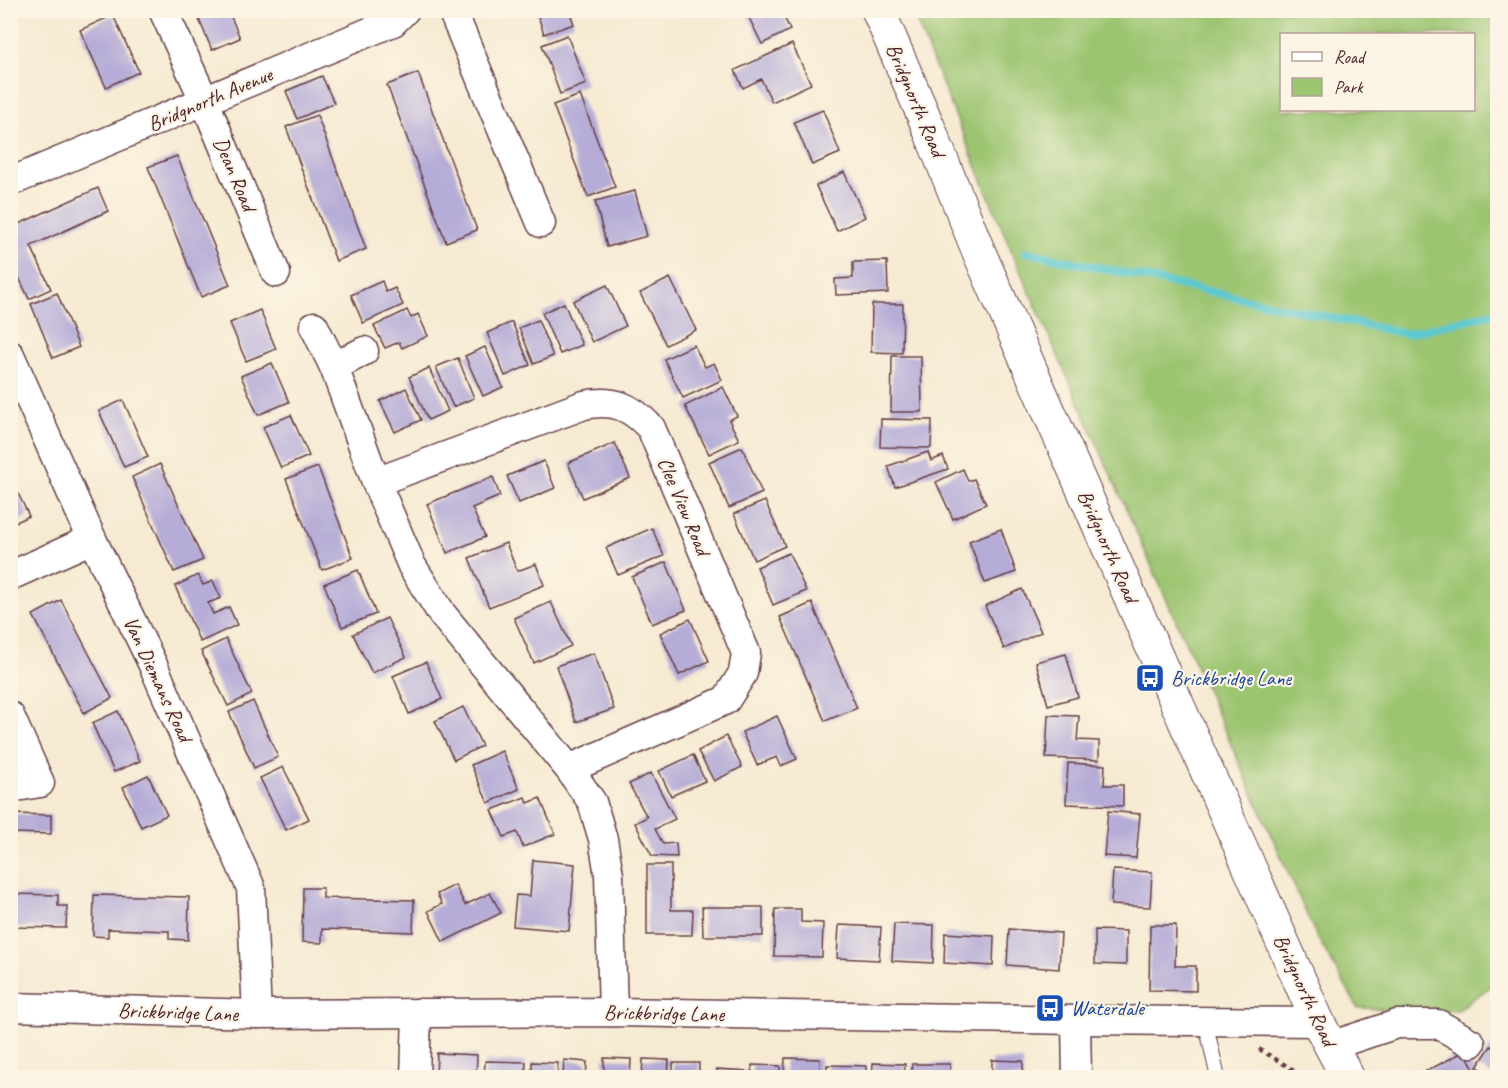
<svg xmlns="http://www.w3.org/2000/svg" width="1508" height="1088" font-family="Caveat,sans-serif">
<rect width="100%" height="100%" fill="#fcf5e5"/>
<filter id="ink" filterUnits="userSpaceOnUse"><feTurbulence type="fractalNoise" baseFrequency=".0167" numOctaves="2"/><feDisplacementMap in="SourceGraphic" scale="12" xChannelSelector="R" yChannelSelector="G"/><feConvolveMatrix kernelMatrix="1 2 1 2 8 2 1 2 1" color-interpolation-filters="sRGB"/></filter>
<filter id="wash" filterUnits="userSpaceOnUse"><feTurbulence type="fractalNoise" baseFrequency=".008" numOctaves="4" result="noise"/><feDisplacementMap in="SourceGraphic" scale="24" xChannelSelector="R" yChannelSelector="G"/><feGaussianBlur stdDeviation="1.35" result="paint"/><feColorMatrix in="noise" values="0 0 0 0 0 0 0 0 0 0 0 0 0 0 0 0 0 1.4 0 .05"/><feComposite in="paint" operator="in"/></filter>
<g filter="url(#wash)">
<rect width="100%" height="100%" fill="#f6ead2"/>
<path fill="#9cc571" stroke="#73724e" stroke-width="1.5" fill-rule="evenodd" d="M912 11H1497L1498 981 1457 1011 1358 1008 1315 933 1014 257ZM1282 34H1474V110H1282Z"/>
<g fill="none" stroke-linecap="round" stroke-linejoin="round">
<polyline stroke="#5bc8d0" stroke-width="8" points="1026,252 1407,334 1498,312"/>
</g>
<g id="blocks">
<g fill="#b5acd7">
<polygon points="195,10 228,10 240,38 212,50"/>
<polygon points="536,10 569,10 574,24 544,34"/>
<polygon points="745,10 781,10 790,30 762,44"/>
<polygon points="113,15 139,72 106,87 80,30"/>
<polygon points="567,35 586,84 560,94 542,45"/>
<polygon points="792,44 811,84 772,102 761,79 743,88 735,70"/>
<polygon points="418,73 477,230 446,242 387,85"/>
<polygon points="322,76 334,103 297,119 286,91"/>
<polygon points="580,95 615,187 588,197 553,105"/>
<polygon points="823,110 840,153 812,165 794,122"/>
<polygon points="317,115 366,249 336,261 286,127"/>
<polygon points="177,156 230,285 201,297 148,167"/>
<polygon points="844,172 865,217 837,231 816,186"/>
<polygon points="98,188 108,211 31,246 51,289 29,299 10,258 10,228"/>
<polygon points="635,191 647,236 607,247 595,201"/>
<polygon points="887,261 888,293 836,295 835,279 853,278 853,262"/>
<polygon points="670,278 696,330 666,345 640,293"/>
<polygon points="382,281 386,292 395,288 403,305 363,323 351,295"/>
<polygon points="607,285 626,326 592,342 573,301"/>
<polygon points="57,293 79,347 53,358 31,304"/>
<polygon points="564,303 582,345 560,354 542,313"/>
<polygon points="872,304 903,304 902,353 871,352"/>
<polygon points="260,310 276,349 246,361 230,323"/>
<polygon points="407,310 411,318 418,314 428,336 402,348 399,342 385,348 374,326"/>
<polygon points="538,320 553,356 534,364 519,328"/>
<polygon points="512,322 530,365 505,376 487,333"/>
<polygon points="694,345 705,367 714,363 722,380 683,398 664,359"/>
<polygon points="485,347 503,387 483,396 465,356"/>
<polygon points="892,356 921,356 922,412 891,412"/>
<polygon points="458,358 474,398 453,407 436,367"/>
<polygon points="272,363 289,402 258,415 241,376"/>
<polygon points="429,368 448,411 428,420 409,377"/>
<polygon points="723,387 737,416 729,420 739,440 709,454 685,406"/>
<polygon points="406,388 421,420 395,432 380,401"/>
<polygon points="123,400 148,457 124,467 99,411"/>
<polygon points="291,415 309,456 281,468 263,427"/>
<polygon points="881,419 932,420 931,448 880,447"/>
<polygon points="615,443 630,478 583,498 568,463"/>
<polygon points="742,447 762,493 729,508 709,462"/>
<polygon points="928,452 931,461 943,456 948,469 895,487 888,466"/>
<polygon points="544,461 555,488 519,503 507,476"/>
<polygon points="160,464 203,560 174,572 132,477"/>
<polygon points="318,467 353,558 322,570 286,479"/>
<polygon points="963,469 968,481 974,479 986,504 953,519 936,482"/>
<polygon points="10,477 29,516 10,525"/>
<polygon points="493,477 500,496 472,508 485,537 447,553 427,504"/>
<polygon points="765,501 785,546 754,560 734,514"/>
<polygon points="652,528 664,556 618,575 606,548"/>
<polygon points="1001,529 1016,572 985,583 969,541"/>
<polygon points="506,543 517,571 536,564 544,585 489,607 469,558"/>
<polygon points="789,553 806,591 773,605 757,567"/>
<polygon points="666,562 686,610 652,624 632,577"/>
<polygon points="358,570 376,614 342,627 324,584"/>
<polygon points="198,575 203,585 213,581 221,598 208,603 213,614 229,607 237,625 200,642 175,586"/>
<polygon points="1022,589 1041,632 1004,649 985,606"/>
<polygon points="61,600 112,698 84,713 33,615"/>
<polygon points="551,602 571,646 534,663 514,618"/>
<polygon points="812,603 857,708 825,721 780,617"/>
<polygon points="387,618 406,657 372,673 353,634"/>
<polygon points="690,619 709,661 679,675 660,633"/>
<polygon points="226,639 252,694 228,706 201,651"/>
<polygon points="594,653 614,709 576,722 556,666"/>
<polygon points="1066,654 1078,697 1048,705 1036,662"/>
<polygon points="426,662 442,699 409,714 393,676"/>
<polygon points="253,701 278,757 254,768 229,712"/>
<polygon points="463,707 482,746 454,760 435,721"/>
<polygon points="118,711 140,761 114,772 92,723"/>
<polygon points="1048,715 1079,716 1077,740 1099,741 1099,760 1046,758"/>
<polygon points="777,716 797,759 781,766 777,757 757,765 742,732"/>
<polygon points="726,736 742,767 714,781 698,751"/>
<polygon points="502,751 519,789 488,803 471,765"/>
<polygon points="693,755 705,781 671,796 659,771"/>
<polygon points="1068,763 1105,765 1104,785 1123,785 1123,806 1066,804"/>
<polygon points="283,767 309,819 286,830 260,778"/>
<polygon points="651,773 675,819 655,829 663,844 676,843 677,857 652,856 635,823 647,817 629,784"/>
<polygon points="148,775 167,815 141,827 123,787"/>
<polygon points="525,797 528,803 540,798 555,834 523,847 517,832 504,837 492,810"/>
<polygon points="1108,811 1140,814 1136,858 1104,856"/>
<polygon points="10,814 51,815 51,834 10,833"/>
<polygon points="533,860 575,864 569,931 513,926 516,895 530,896"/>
<polygon points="647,865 671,865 671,910 693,910 692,935 647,935"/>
<polygon points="1113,870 1152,872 1150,907 1111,905"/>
<polygon points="455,885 465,905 490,893 501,913 443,942 428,911 442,904 437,894"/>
<polygon points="303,888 323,888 323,898 414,900 413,932 322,929 322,943 302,942"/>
<polygon points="10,894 58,895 58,906 67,906 66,928 10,927"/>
<polygon points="94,895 189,897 188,940 169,939 169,931 108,929 108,937 93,936"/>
<polygon points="702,907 763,907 763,936 703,936"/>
<polygon points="775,909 801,909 801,922 823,923 822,957 774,956"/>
<polygon points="894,924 934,925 933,963 892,961"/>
<polygon points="839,925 881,927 879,960 837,958"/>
<polygon points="1150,925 1176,925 1175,966 1196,966 1196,991 1149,990"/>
<polygon points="1009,929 1061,933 1059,969 1007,965"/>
<polygon points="1095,930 1126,931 1126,965 1095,964"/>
<polygon points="945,933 994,936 993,966 944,963"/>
<polygon points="1491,1046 1498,1050 1498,1078 1477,1067"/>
<polygon points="1465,1051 1478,1078 1413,1078"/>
<polygon points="437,1053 477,1055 476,1078 436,1078"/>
<polygon points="604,1058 631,1059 630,1078 595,1078 595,1074 604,1074"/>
<polygon points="785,1058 820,1059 819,1078 784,1078"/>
<polygon points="643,1059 669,1060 668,1078 634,1078 634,1074 642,1075"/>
<polygon points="564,1060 587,1062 586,1078 563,1078"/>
<polygon points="992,1060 1023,1061 1023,1078 992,1078"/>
<polygon points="485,1061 526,1062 525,1078 484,1078"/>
<polygon points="532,1062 558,1063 557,1078 532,1078"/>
<polygon points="673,1063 699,1063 699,1073 709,1074 709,1078 673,1078"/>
<polygon points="873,1063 905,1064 904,1078 872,1078"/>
<rect x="912" y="1064" width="38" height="14"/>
<polygon points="752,1065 780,1066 780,1078 752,1078"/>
<polygon points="827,1065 866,1066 866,1078 827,1078"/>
<polygon points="717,1069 746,1071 745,1078 716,1078"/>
</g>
</g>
</g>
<g filter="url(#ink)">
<use href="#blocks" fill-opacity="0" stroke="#643d44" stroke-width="1.5"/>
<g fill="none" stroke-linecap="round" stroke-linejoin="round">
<g stroke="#643d44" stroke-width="16">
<polyline id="lane" points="1205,1020 1218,1078"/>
</g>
<g stroke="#643d44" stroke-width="31">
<g id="street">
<polyline points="163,10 205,102 276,273"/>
<polyline points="452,10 541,223"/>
<polyline points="10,182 393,22 405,10"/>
<polyline points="314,326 334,367 376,482"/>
<polyline points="10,355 92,539 153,665 251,888 257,1014"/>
<polyline points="334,367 364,351"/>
<polyline points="10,576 92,539"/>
<polyline points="10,716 40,783 10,788"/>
<path d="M569 769 726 700 743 673 746 653 651 428C630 406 614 399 584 405L376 482 412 566 442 614 569 769 592 802 603 839 609 875 613 1012"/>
<polyline points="10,1007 257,1014 613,1012 1076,1020 1318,1022"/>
<polyline points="1076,1020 1077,1078"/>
<polyline points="1330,1046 1397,1024 1438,1024 1471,1043"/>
<polyline points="415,1078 417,1013"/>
</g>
</g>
<g stroke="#643d44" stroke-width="35">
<polyline id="secondary" points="878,10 928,126 978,250 1187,726 1318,1022 1348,1078"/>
</g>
<polyline stroke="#643d44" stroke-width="4" stroke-dasharray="4.5 4.5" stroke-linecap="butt" points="1259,1049 1307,1078"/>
<use href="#lane" stroke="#fff" stroke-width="14"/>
<use href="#street" stroke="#fff" stroke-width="28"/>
<use href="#secondary" stroke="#fff" stroke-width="33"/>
</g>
</g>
<defs>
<g id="bus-square" transform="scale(1.5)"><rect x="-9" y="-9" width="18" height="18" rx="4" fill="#1a4fb4" stroke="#fcf5e5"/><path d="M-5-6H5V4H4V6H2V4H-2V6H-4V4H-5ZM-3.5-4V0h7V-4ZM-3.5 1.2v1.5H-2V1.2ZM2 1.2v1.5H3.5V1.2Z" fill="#fff"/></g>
</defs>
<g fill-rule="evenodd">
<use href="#bus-square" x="1150" y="678"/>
<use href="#bus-square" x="1050" y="1008"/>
</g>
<g text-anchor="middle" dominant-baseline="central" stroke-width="4.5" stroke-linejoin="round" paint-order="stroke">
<g font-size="21" fill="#4a1f2b" stroke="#fcf5e5">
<text transform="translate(210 99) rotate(-23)">Bridgnorth Avenue</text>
<text transform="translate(916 100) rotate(67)">Bridgnorth Road</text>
<text transform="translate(235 174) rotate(67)">Dean Road</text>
<text transform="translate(684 506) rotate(67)">Clee View Road</text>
<text transform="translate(1108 546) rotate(66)">Bridgnorth Road</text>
<text transform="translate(158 679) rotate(65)">Van Diemans Road</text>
<text transform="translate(1305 990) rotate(65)">Bridgnorth Road</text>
<text transform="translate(178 1012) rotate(2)">Brickbridge Lane</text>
<text transform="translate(664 1013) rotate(1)">Brickbridge Lane</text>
</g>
<g font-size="21" fill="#164399" stroke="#fcf5e5" text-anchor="start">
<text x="1171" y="678">Brickbridge Lane</text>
<text x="1071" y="1008">Waterdale</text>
</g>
</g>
<rect width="1508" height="1088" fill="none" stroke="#fcf5e5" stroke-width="36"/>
<rect x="1280" y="33" width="195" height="78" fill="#fcf5e5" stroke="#b59f9b" stroke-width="1.5"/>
<rect x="1292" y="52" width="30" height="9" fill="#ffffff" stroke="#b59f9b" stroke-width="1.5"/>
<text x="1334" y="63" font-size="18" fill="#4a1f2b">Road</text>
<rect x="1292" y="78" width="30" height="18" fill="#9cc571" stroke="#b59f9b" stroke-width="1.5"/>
<text x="1334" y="93" font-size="18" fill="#4a1f2b">Park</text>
</svg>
